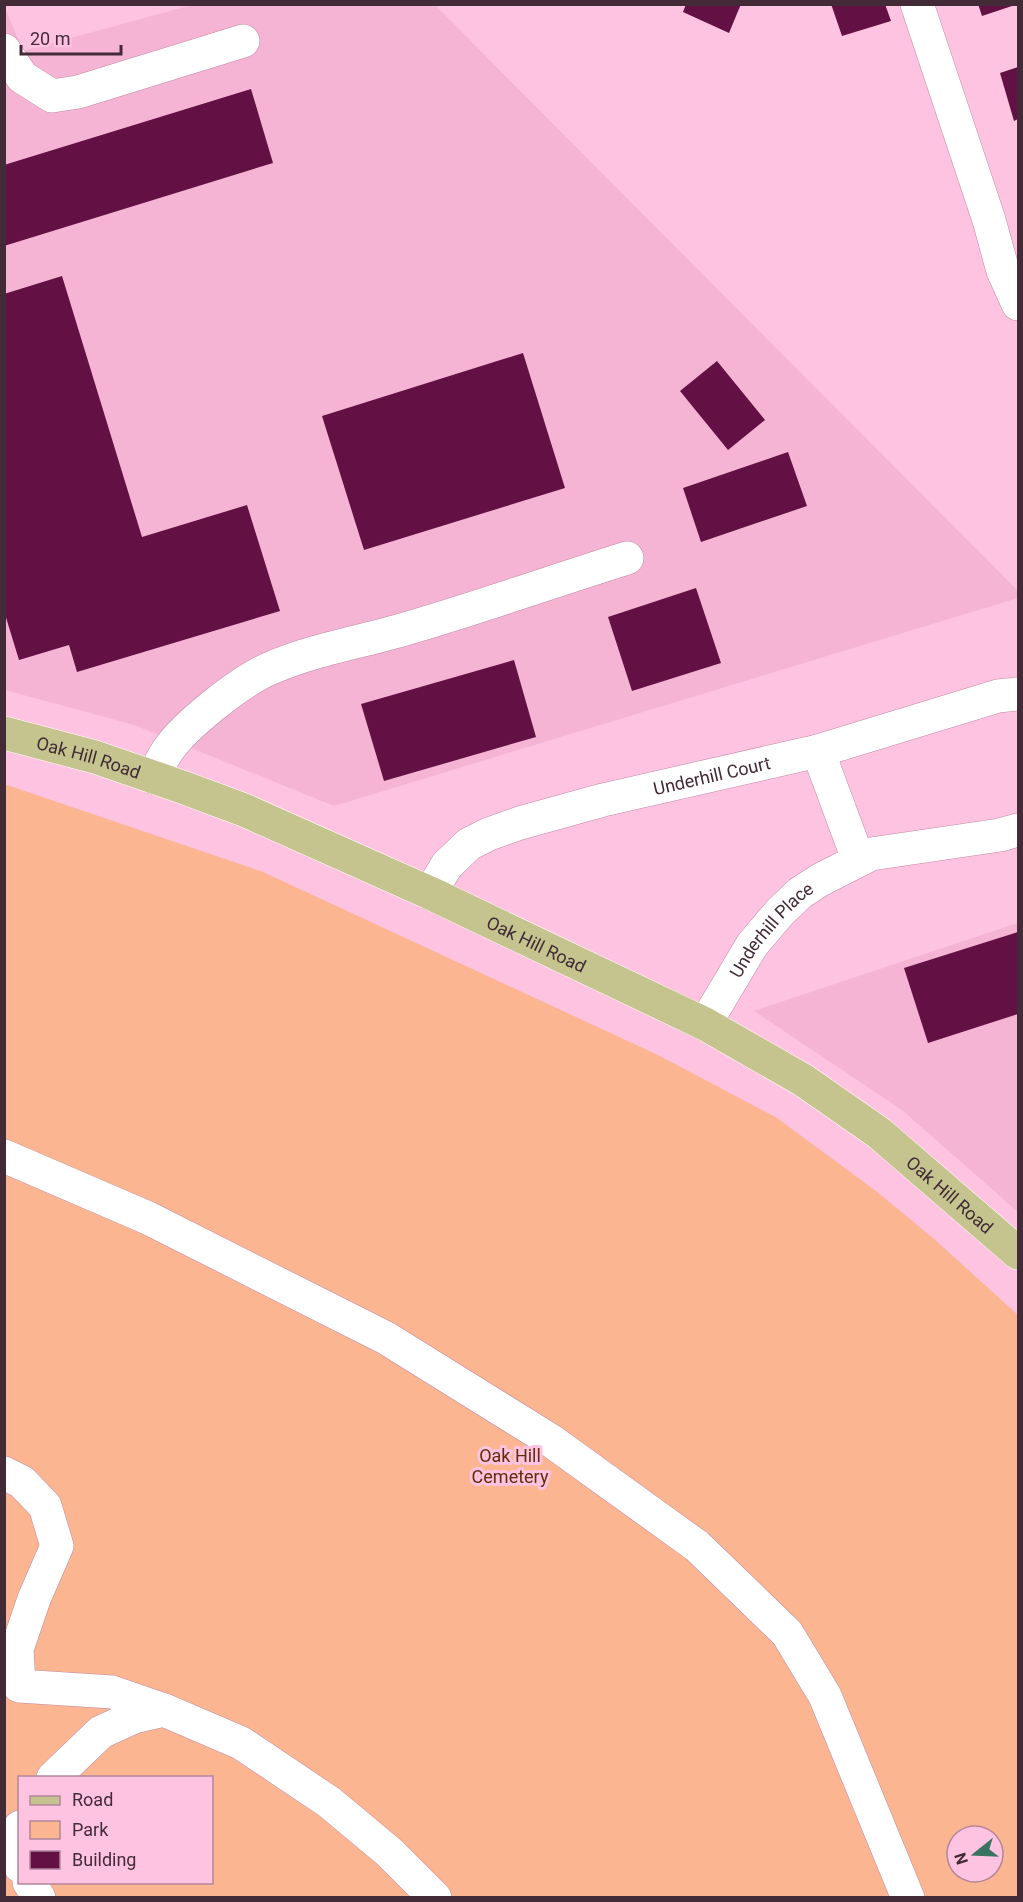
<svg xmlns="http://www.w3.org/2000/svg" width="1023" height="1902" font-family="Roboto,sans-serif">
<rect width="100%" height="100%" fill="#fec3e0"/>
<g fill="#f5b4d4">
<polygon points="4,5 23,51 192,5 435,5 1018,591 1018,598 334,806 134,725 5,690"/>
<polygon points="1018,923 1018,1212 902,1110 754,1011"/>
</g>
<path fill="#fbb591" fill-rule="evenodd" d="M4 784 263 872 658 1055 777 1118 876 1191 933 1238 1018 1315V1897H5ZM20 1778H212V1882H20ZM957 1836H993V1872H957Z"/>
<g fill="#631144">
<polygon points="686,4 741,4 729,33 683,12"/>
<polygon points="831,4 885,4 891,21 842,36"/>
<polygon points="978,4 1015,4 1015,5 982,16"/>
<polygon points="1018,67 1018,119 1014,121 1000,73"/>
<polygon points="251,89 273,163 4,246 4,165"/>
<polygon points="62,276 142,537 247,505 280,611 77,672 69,645 19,660 4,611 4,294"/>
<polygon points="523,353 565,488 364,550 322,416"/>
<polygon points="717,361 765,420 728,450 680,391"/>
<polygon points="788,452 807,506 701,542 683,488"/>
<polygon points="696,588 721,663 632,691 608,617"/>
<polygon points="514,660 536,737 384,781 361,704"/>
<polygon points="1018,932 1018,1014 928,1043 904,968"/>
</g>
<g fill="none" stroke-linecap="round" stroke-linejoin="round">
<g stroke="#c089a4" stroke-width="34">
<g id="minor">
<polyline points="917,4 989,220 1003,271 1018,304"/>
<polyline points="4,50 22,77 52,96 78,92 243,41"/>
<polyline points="818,751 858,859"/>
<path d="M155 778C157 769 161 761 166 753 183 726 242 680 271 668 317 648 368 641 415 626 486 605 557 580 627 558"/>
<path id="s1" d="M430 893 447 865 469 844 489 834 520 823 603 800 818 751 998 696 1018 694"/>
<path id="s2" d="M705 1024 752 945 780 912 800 893 820 880 871 854 1000 835 1018 830"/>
<polyline points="4,1156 148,1218 386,1338 550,1440 697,1546 787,1633 825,1696 908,1898"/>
<polyline points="4,1473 22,1482 45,1506 57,1546 34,1599 17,1649 19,1686 112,1692 164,1710 241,1743 329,1802 389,1852 435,1898"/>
<polyline points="53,1778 101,1732 134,1717 164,1710"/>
<polyline points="20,1827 9,1846 20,1866"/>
<polyline points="29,1882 39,1898"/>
</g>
</g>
<g stroke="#fff" stroke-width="34">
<g id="major">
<path id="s3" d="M4 733 95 757 182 787 244 810 430 893 705 1024 803 1080 879 1133 1018 1253"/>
</g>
</g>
<use href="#minor" stroke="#fff" stroke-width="33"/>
<use href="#major" stroke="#c5c48e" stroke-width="33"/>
</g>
<g text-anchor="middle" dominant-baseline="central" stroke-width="6" stroke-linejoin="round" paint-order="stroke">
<g font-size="18" fill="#422b37" stroke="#fec3e0">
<text stroke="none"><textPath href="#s3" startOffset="88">Oak Hill Road</textPath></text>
<text stroke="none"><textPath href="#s1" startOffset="316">Underhill Court</textPath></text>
<text stroke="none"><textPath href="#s2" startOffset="116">Underhill Place</textPath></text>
<text stroke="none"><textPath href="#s3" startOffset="574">Oak Hill Road</textPath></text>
<text stroke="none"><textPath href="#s3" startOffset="1060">Oak Hill Road</textPath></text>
</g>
<g font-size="18" fill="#642c07" stroke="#fec3e0">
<text x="510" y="1455">Oak Hill<tspan x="510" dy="21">Cemetery</tspan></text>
</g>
</g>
<rect width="1023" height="1902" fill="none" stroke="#422b37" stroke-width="12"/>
<rect x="18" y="1776" width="195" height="108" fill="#fec3e0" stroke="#b3869c" stroke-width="1.5"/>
<rect x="30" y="1796" width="30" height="9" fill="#c5c48e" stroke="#b3869c" stroke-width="1.5"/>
<text x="72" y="1806" font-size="18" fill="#422b37">Road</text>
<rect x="30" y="1821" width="30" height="18" fill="#fbb591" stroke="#b3869c" stroke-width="1.5"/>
<text x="72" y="1836" font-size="18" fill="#422b37">Park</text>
<rect x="30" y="1851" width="30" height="18" fill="#631144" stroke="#b3869c" stroke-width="1.5"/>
<text x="72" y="1866" font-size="18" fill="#422b37">Building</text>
<g transform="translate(975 1854) rotate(252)"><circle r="28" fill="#fec3e0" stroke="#b3869c" stroke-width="1.5"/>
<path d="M0-4.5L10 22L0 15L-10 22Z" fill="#38745f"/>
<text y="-9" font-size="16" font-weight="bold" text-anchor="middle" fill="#422b37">N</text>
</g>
<path d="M21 45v9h100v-9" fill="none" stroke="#422b37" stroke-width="3"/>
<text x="30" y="45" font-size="18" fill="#422b37" stroke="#fec3e0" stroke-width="4.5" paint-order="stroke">20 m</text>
</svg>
